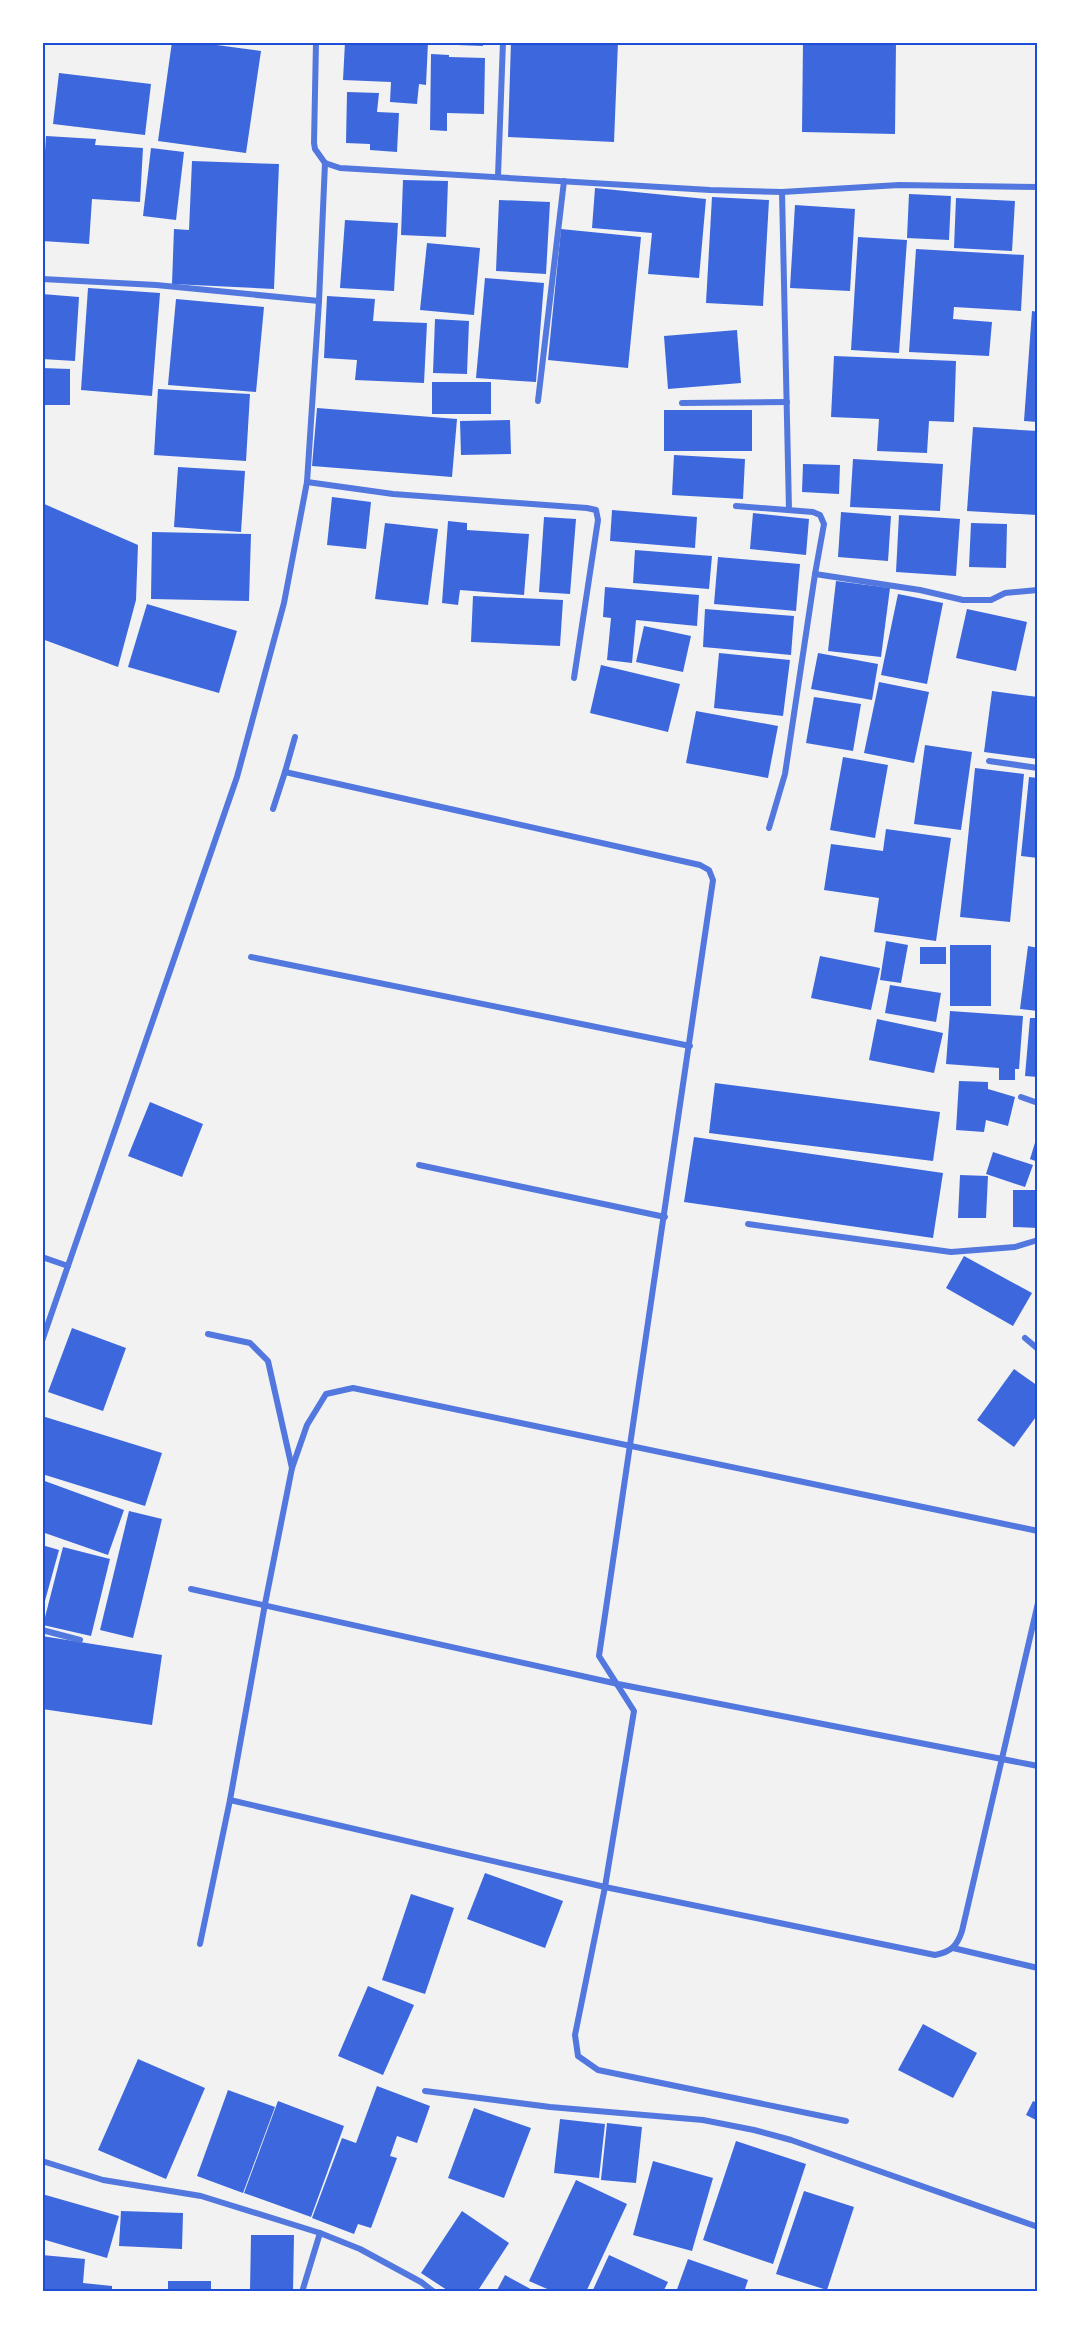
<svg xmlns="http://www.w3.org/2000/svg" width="1080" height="2334" font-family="'Roboto Condensed',sans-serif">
<rect width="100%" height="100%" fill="#f2f2f2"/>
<g fill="#3d67dc">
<polygon points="172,42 194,42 261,51 246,153 158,141"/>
<polygon points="345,42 428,42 426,85 419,84 417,104 390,102 391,82 343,80"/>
<polygon points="432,42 483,42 483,46 432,44"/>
<polygon points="511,42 618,42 614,142 508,137"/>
<polygon points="803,42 896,42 895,134 802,132"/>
<polygon points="431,54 449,55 449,57 485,58 484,114 447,113 447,131 430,130"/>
<polygon points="59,73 151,84 145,135 53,124"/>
<polygon points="347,92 379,93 377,112 399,113 397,152 370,150 370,144 346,143"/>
<polygon points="46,136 96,139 95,145 143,148 140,202 92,199 89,244 42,241 42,199"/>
<polygon points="151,148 184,152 176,220 143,216"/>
<polygon points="192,161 279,164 274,289 172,284 174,229 189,230"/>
<polygon points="403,180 448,181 446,237 401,235"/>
<polygon points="595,188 706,199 699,278 648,274 652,233 592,228"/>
<polygon points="909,194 951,196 949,240 907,238"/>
<polygon points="712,197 769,200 763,306 706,303"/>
<polygon points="956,198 1015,201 1012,251 954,248"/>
<polygon points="499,200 550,202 546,274 496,271"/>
<polygon points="795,205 855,209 850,291 790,288"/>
<polygon points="345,220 398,223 394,291 340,288"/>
<polygon points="561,229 641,237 628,368 548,360"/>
<polygon points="858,237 907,240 899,353 851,350"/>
<polygon points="427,243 480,248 474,315 420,310"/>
<polygon points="916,249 1024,255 1021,311 954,307 953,319 992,322 989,356 909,352"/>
<polygon points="485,278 544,283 536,382 476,378"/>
<polygon points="88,288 160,293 152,396 81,390"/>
<polygon points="42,294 79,297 75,361 42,359"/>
<polygon points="327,296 375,299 373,321 427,323 424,383 355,380 357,360 324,358"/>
<polygon points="176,299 264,307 256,392 168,385"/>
<polygon points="1032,311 1038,312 1038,422 1024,421"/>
<polygon points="435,319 469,321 467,374 433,373"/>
<polygon points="737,330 741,383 668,389 664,336"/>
<polygon points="834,356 956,361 954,422 929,421 927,453 877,451 879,419 831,417"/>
<polygon points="42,368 70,369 70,405 42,405"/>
<rect x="432" y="382" width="59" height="32"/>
<polygon points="158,389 250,394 246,461 154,455"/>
<polygon points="317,408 457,419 452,477 312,466"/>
<rect x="664" y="410" width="88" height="41"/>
<polygon points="510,420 511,454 461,455 460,421"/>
<polygon points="973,427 1038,431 1037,515 967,511"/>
<polygon points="674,455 745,459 743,499 672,495"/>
<polygon points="853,459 943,464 940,511 850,507"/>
<polygon points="803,464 840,465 839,494 802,492"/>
<polygon points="178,467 245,471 241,532 174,527"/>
<polygon points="332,497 371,502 366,549 327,545"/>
<polygon points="42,503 138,545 136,600 118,667 42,639"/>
<polygon points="612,510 697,517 695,548 610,541"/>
<polygon points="841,512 891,516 888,561 838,557"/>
<polygon points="753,513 809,519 806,555 750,549"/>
<polygon points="899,515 960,519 956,576 896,572"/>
<polygon points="544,517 576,519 570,594 539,592"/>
<polygon points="448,521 467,523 467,530 529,534 524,595 460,590 458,605 442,603"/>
<polygon points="385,523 438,529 428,605 375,599"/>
<polygon points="971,523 1007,524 1006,568 969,567"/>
<polygon points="152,532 251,534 249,601 151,599"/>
<polygon points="635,550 712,556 709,589 633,583"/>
<polygon points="718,557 800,564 796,611 714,604"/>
<polygon points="836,581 890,588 881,657 828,651"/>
<polygon points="605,587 699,595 697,626 636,620 632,663 607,660 611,618 603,617"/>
<polygon points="898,594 943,603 927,684 881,675"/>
<polygon points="473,596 563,600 560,646 471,642"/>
<polygon points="147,604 237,631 219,693 128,667"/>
<polygon points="705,609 794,616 791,655 703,647"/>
<polygon points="967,609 1027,622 1016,671 956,658"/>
<polygon points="644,626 691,636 683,672 636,662"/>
<polygon points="719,653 790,660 783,716 714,708"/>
<polygon points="818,653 878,664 872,700 811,689"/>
<polygon points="601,665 680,684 668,732 590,713"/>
<polygon points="879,682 929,692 914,763 864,753"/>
<polygon points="992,691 1038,697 1038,759 984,752"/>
<polygon points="814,697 861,704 853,751 806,743"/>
<polygon points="696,711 778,726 768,778 686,763"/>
<polygon points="925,745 972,752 961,830 914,824"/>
<polygon points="843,757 888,765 875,838 830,830"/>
<polygon points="975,768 1024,774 1010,922 960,917"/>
<polygon points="1029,777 1038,778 1038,858 1021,856"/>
<polygon points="886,829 951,838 936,941 874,932 879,898 824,890 831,844 883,851"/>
<polygon points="886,941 908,945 901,983 880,980"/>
<rect x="950" y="945" width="41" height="61"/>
<polygon points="1028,946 1038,948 1038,1011 1020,1009"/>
<rect x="920" y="947" width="26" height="17"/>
<polygon points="820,956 880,968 871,1010 811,998"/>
<polygon points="890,985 941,993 936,1022 885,1013"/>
<polygon points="950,1011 1023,1016 1019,1069 1015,1069 1015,1080 999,1080 999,1068 946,1064"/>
<polygon points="1030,1018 1038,1018 1038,1077 1025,1076"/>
<polygon points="877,1019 943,1033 934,1073 869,1060"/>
<polygon points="959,1081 988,1082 988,1089 1015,1097 1008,1126 986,1120 984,1132 956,1130"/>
<polygon points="715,1083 940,1112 933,1161 709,1133"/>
<polygon points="150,1102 203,1124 182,1177 128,1156"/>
<polygon points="1038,1133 1038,1162 1030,1159"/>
<polygon points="694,1137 943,1173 933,1238 684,1202"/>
<polygon points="993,1152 1033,1165 1025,1187 986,1174"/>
<polygon points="960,1175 988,1176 986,1218 958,1218"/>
<polygon points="1013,1190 1038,1190 1038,1228 1013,1227"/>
<polygon points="964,1256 1032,1293 1013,1326 946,1288"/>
<polygon points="72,1328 126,1348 103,1411 48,1392"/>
<polygon points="1014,1369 1038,1386 1038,1414 1014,1447 977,1420"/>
<polygon points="42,1416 162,1453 145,1506 42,1474"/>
<polygon points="42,1480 124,1510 108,1555 42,1532"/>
<polygon points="129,1511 162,1519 133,1638 100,1630"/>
<polygon points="42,1545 59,1550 43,1608 42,1608"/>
<polygon points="63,1547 110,1559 91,1636 43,1625"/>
<polygon points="42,1636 162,1655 152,1725 42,1709"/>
<polygon points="485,1873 563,1901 545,1948 467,1919"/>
<polygon points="411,1894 454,1908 425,1994 382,1980"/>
<polygon points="368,1986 414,2005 383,2075 338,2056"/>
<polygon points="923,2024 977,2053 953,2098 898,2070"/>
<polygon points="138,2059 205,2088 166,2179 98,2150"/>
<polygon points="377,2086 430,2106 417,2143 397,2136 390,2156 397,2158 371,2228 358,2224 354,2234 312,2218 342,2138 356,2143"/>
<polygon points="228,2090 275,2107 243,2193 197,2176"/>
<polygon points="278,2101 344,2126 311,2217 244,2193"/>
<polygon points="1033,2101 1038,2103 1038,2121 1026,2115"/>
<polygon points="474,2108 531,2128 504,2198 448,2178"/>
<polygon points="560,2119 605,2124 599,2178 554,2173"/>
<polygon points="607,2123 642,2127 636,2183 601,2180"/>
<polygon points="736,2141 806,2164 773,2264 703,2240"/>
<polygon points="653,2161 713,2178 692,2251 633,2235"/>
<polygon points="576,2180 627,2204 586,2292 554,2292 529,2281"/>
<polygon points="804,2191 854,2207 827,2290 776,2274"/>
<polygon points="42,2194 119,2216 107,2258 42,2239"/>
<polygon points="121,2211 183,2213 182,2249 119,2246"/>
<polygon points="462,2211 509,2243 477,2292 450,2292 421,2273"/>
<polygon points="251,2235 294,2235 293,2292 250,2291"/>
<polygon points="42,2255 85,2259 83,2283 112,2286 112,2292 42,2292"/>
<polygon points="609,2255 668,2282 663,2292 592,2292"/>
<polygon points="688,2259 748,2280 744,2292 676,2292"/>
<polygon points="505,2275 536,2292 496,2292"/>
<rect x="168" y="2281" width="43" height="11"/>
</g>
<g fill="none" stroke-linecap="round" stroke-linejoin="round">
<g stroke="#5277de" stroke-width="6">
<polyline points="316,42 314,143 315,149 325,163"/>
<polyline points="325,163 340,168 710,190 782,192 899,185 1038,187"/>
<polyline points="498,176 503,42"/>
<polyline points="782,192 789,510"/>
<polyline points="42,279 156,285 319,301"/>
<polyline points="538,401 564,181"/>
<polyline points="682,403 787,402"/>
<polyline points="307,482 393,494 587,508 596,510 598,520 574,678"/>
<polyline points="736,506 813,512 820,515 824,524 815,574 920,590 963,600 991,600 1005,593 1038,590"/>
<polyline points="989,761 1038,768"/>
<polyline points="285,772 295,737"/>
<polyline points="273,809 285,772 700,865 709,870 713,880 599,1656 634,1711 605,1887 575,2035 578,2056 598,2070 846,2121"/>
<polyline points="769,828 785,774 815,574"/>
<polyline points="251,957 690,1046"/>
<polyline points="1021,1097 1038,1103"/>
<polyline points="419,1165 665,1217"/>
<polyline points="748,1224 951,1252 1015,1247 1038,1240"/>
<polyline points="42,1257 68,1266"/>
<polyline points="208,1334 250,1343 268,1361 292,1468"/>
<polyline points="1025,1338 1038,1349"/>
<polyline points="42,1341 237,777 284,603 307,482 319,301 325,163"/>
<polyline points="191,1589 618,1684 1038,1766"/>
<polyline points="42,1630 80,1640"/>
<path d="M230 1800 605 1887 935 1955C951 1952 957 1946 962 1931L1038 1603"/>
<polyline points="200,1944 230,1800 265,1604 292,1468 307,1425 326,1394 353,1388 1038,1531"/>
<polyline points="953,1948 1038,1968"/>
<polyline points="425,2091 550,2107 703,2120 754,2130 791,2140 1038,2227"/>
<polyline points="42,2161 103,2180 201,2196 320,2233 360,2249 421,2282 434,2292"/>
<polyline points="302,2292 320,2233"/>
</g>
</g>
<rect width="1080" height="2334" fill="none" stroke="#ffffff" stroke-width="87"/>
<rect x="44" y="44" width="992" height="2246" fill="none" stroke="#1d4ed8" stroke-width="2"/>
</svg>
